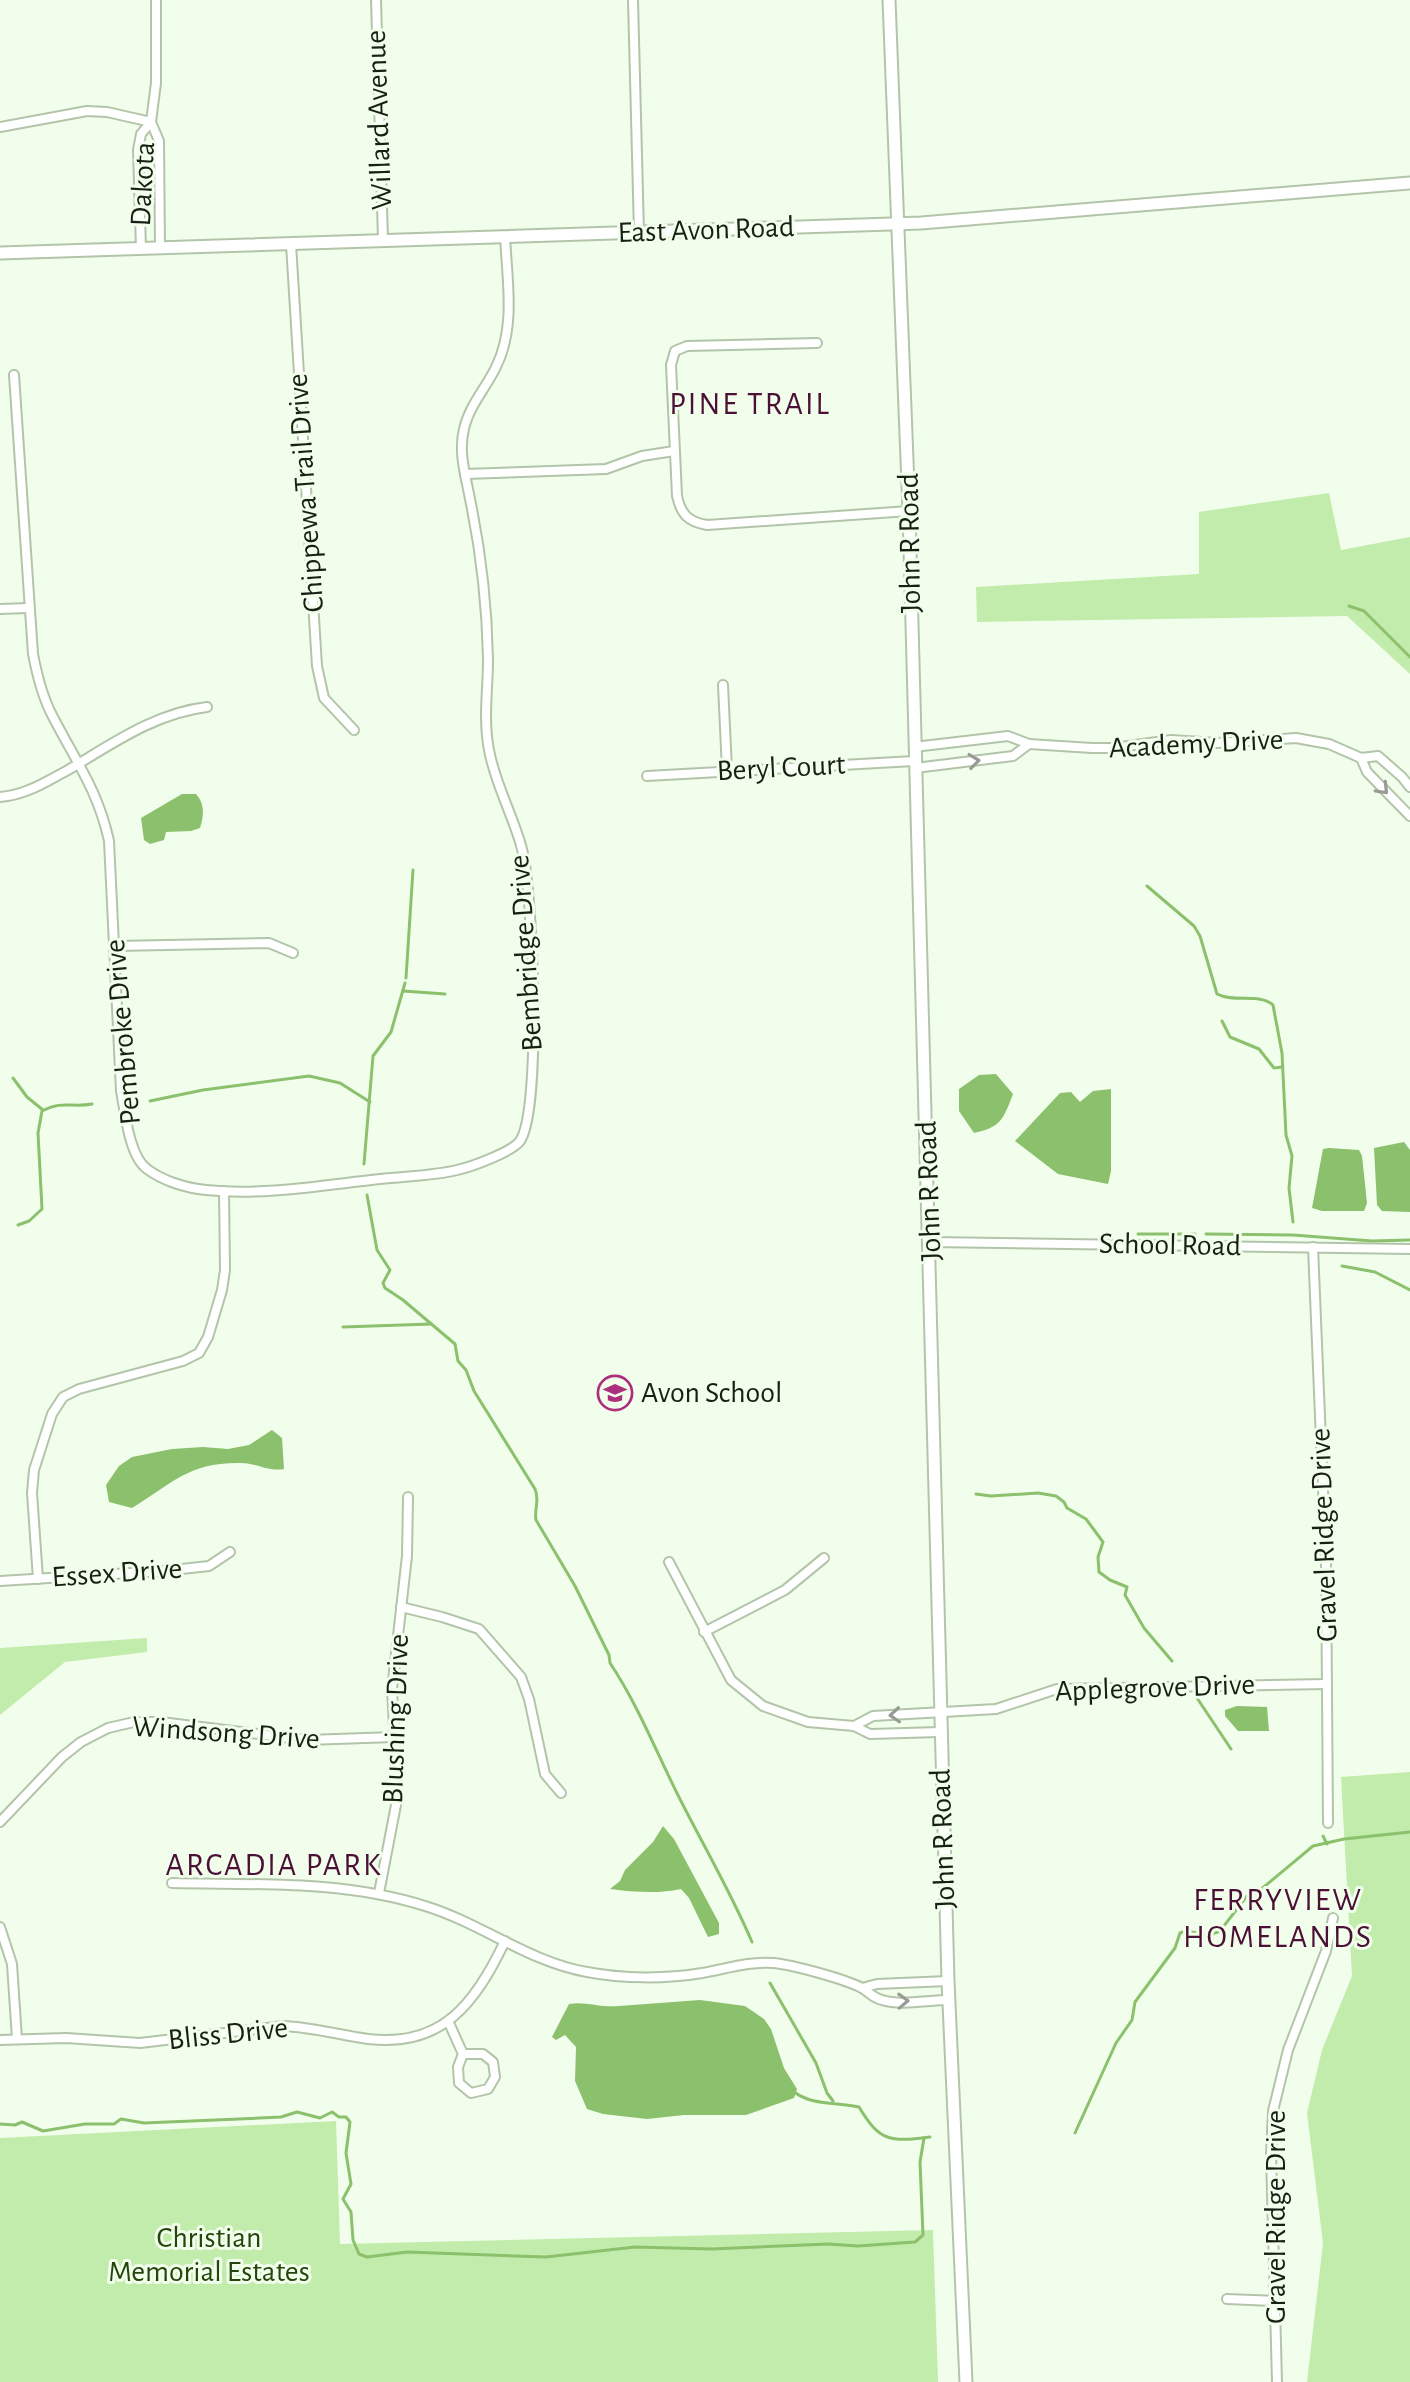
<svg xmlns="http://www.w3.org/2000/svg" width="1410" height="2382" font-family="'Alegreya Sans',sans-serif">
<rect width="100%" height="100%" fill="#f2feec"/>
<g fill="#c2ecab">
<polygon points="1329,493 1341,550 1410,537 1410,674 1347,616 977,622 976,587 1199,574 1199,512"/>
<polygon points="147,1638 147,1652 65,1662 0,1715 0,1648"/>
<polygon points="1410,1772 1410,2382 1307,2382 1323,2243 1307,2113 1322,2050 1352,1976 1341,1777"/>
<polygon points="336,2121 340,2244 933,2230 938,2382 0,2382 0,2138"/>
</g>
<g fill="#8bc06c">
<path d="M182 794H196C205 804 204 816 200 828L191 831 166 832 164 840 150 844 144 840 141 818Z"/>
<path d="M996 1074 1013 1094C1003 1120 1001 1127 974 1133L959 1111V1089L979 1075Z"/>
<polygon points="1111,1089 1111,1171 1108,1184 1058,1174 1015,1141 1060,1093 1071,1092 1080,1102 1093,1091"/>
<polygon points="1404,1142 1410,1150 1410,1212 1382,1211 1377,1205 1374,1148"/>
<polygon points="1329,1148 1359,1150 1362,1156 1367,1203 1364,1211 1322,1211 1312,1208 1323,1149"/>
<path d="M272 1430 282 1438 284 1469C268 1472 257 1463 241 1463 189 1462 173 1483 132 1508L109 1502 106 1485 119 1466 132 1457 172 1449 203 1447 228 1449 249 1445Z"/>
<polygon points="1237,1706 1267,1707 1269,1731 1238,1731 1225,1716 1225,1710"/>
<path d="M663 1826 674 1839 719 1923V1934L708 1937 689 1898 681 1889C658 1894 634 1892 610 1889L620 1881 625 1870 653 1842Z"/>
<path d="M700 2000 745 2006 764 2019 771 2029 784 2068 797 2089 794 2098 746 2115H684L647 2119 603 2114 587 2109 575 2081 576 2047 565 2035 556 2040 552 2037 569 2004C585 2001 601 2008 619 2006 646 2004 673 2002 700 2000Z"/>
</g>
<g fill="none" stroke-linecap="round" stroke-linejoin="round">
<g stroke="#8bc06c" stroke-width="3">
<polyline points="1349,606 1364,611 1410,657"/>
<path d="M1147 886 1194 926 1200 936 1217 994C1234 1003 1260 993 1273 1005L1282 1053 1286 1135 1292 1156 1289 1188 1293 1222"/>
<polyline points="406,978 413,870"/>
<polyline points="403,991 445,994"/>
<polyline points="1222,1021 1230,1037 1259,1049 1274,1068 1282,1067"/>
<polyline points="13,1078 27,1097 43,1110"/>
<polyline points="150,1101 203,1090 309,1076 340,1083 370,1102"/>
<polyline points="364,1164 373,1056 391,1032 405,983"/>
<path d="M367 1195 377 1250 390 1270 383 1283 385 1288 403 1300 455 1344 458 1361 466 1370 474 1391 535 1489C540 1500 534 1509 536 1520L575 1586 609 1655 610 1663C640 1708 658 1757 683 1805 706 1850 732 1895 752 1942"/>
<path d="M18 1225 29 1221 42 1209 38 1133 42 1111C63 1100 71 1108 92 1104"/>
<polyline points="1138,1234 1195,1234"/>
<polyline points="1206,1234 1293,1235 1372,1241 1410,1240"/>
<polyline points="1342,1266 1375,1272 1410,1290"/>
<polyline points="343,1327 431,1324"/>
<polyline points="976,1494 991,1496 1038,1493 1056,1496 1064,1502 1067,1508 1086,1519 1103,1542 1098,1557 1099,1572 1110,1580 1127,1587 1125,1595 1144,1628 1172,1661"/>
<polyline points="1197,1698 1231,1749"/>
<polyline points="1323,1836 1327,1844"/>
<polyline points="770,1983 816,2063 827,2093 833,2101"/>
<path d="M793 2091C811 2106 837 2102 859 2107 880 2142 890 2142 930 2137"/>
<polyline points="0,2124 15,2125 22,2122 43,2131 85,2124 114,2124 121,2119 144,2123 239,2119 281,2117 297,2112 320,2118 332,2112 339,2117 346,2117 350,2122 346,2153 351,2184 343,2199 351,2212 353,2240 359,2254 367,2257 407,2252 546,2257 635,2247 712,2249 828,2244 858,2246 915,2242 923,2235 920,2162 924,2138"/>
<polyline points="1075,2133 1116,2043 1132,2020 1135,2002 1175,1948 1180,1933 1186,1931 1209,1935 1220,1931 1247,1896 1259,1891 1313,1846 1344,1839 1410,1832"/>
</g>
<g stroke="#b2c5a9" stroke-width="12">
<g id="street">
<polyline points="376,0 383,240"/>
<polyline points="633,0 639,233"/>
<polyline points="0,127 87,111 107,112 151,122 156,83 156,0"/>
<polyline points="291,244 317,666 324,698 354,730"/>
<polyline points="141,249 138,150 141,134 151,122 159,141 160,248"/>
<path d="M817 343 687 346 675 351 671 365 677 496C681 514 688 522 707 525L909 511"/>
<path d="M14 375 33 654C37 675 42 696 52 715 75 760 98 790 109 841L121 1091C125 1112 129 1156 147 1169 163 1181 186 1188 206 1190 263 1196 324 1185 380 1179 406 1176 433 1176 457 1170 471 1167 512 1152 520 1141 542 1109 533 891 522 849 513 815 495 784 489 750 483 720 488 689 488 659 487 605 481 552 470 499 466 477 458 452 464 429 469 406 486 388 496 367 516 327 507 280 505 236"/>
<polyline points="465,474 606,469 642,456 674,451"/>
<polyline points="0,609 28,608"/>
<polyline points="723,685 727,770"/>
<polyline points="914,747 1008,736 1029,744 1092,748 1114,748 1171,740 1217,743 1296,738 1329,744 1361,758 1378,756 1402,777 1410,787"/>
<polyline points="1361,758 1367,772 1410,816"/>
<polyline points="915,768 1013,756 1029,744"/>
<polyline points="647,776 914,761"/>
<path d="M0 797C26 795 45 782 68 770 112 744 155 713 207 707"/>
<polyline points="116,946 269,943 293,953"/>
<polyline points="930,1242 1410,1249"/>
<polyline points="1313,1247 1326,1562 1328,1823"/>
<polyline points="669,1562 731,1680 763,1706 808,1722 854,1726 870,1734 940,1732"/>
<polyline points="38,1579 32,1493 34,1470 52,1414 63,1397 79,1389 183,1361 199,1353 208,1337 222,1290 225,1270 224,1191"/>
<polyline points="0,1581 163,1571 209,1566 230,1552"/>
<polyline points="401,1607 442,1617 479,1629 521,1677 529,1699 545,1774 561,1793"/>
<polyline points="704,1632 785,1590 824,1558"/>
<polyline points="854,1726 873,1716 996,1709 1057,1689 1327,1684"/>
<polyline points="0,1822 62,1757 81,1742 108,1728 134,1722 161,1722 307,1740 394,1737"/>
<path d="M172 1883C258 1885 342 1880 425 1906 481 1923 529 1962 587 1972 623 1979 666 1979 702 1973 726 1969 749 1961 774 1963 793 1965 845 1979 862 1988 869 1992 873 1998 882 2000 901 2006 928 2000 948 2000"/>
<polyline points="379,1893 396,1805 397,1784 392,1689 407,1556 408,1497"/>
<polyline points="0,1927 12,1964 17,2039"/>
<polyline points="862,1988 877,1984 948,1981"/>
<polyline points="449,2023 463,2054 458,2067 459,2083 471,2093 488,2089 495,2077 493,2062 483,2054 463,2054"/>
<path d="M0 2040 66 2038 140 2043 283 2026C312 2027 339 2035 368 2039 443 2048 476 2002 505 1941"/>
<polyline points="1227,2299 1275,2301"/>
<polyline points="1277,2382 1271,2154 1273,2111 1288,2050 1326,1951 1333,1918"/>
</g>
</g>
<g stroke="#b2c5a9" stroke-width="15">
<g id="secondary">
<polyline points="889,0 909,511 948,1981 966,2382"/>
<polyline points="0,253 921,223 1410,183"/>
</g>
</g>
<use href="#street" stroke="#fff" stroke-width="8"/>
<use href="#secondary" stroke="#fff" stroke-width="11"/>
</g>
<defs><path id="oneway-chevron" d="M-2-3.5L2.5 0L-2 3.5" fill="none" stroke-width="1.6" stroke-linecap="round" stroke-linejoin="round" transform="scale(2)"/></defs>
<g stroke="#979a95">
<use href="#oneway-chevron" transform="translate(974 761) rotate(-7)"/>
<use href="#oneway-chevron" transform="translate(1383 789) rotate(46)"/>
<use href="#oneway-chevron" transform="translate(895 1715) rotate(176)"/>
<use href="#oneway-chevron" transform="translate(903 2001) rotate(-2)"/>
</g>
<defs>
<g id="school-ring" transform="scale(1.8)"><circle r="9.5" fill="#f2feec" stroke="#ad2e7c" stroke-width="1.5"/><path d="M0-5L7-2L0 1L-7-2ZM-4 1L0 2.5L4 1V4Q0 6-4 4Z" fill="#ad2e7c"/></g>
</defs>
<g fill-rule="evenodd">
<use href="#school-ring" x="615" y="1393"/>
</g>
<g text-anchor="middle" dominant-baseline="central" stroke-width="6" stroke-linejoin="round" paint-order="stroke">
<g font-size="30" fill="#181f14" stroke="#f2feec">
<text transform="translate(379 120) rotate(-92)">Willard Avenue</text>
<text transform="translate(143 184) rotate(-87)">Dakota</text>
<text transform="translate(706 230) rotate(-2)">East Avon Road</text>
<text transform="translate(306 493) rotate(-94)">Chippewa Trail Drive</text>
<text transform="translate(910 543) rotate(-91)">John R Road</text>
<text transform="translate(1196 744) rotate(-3)">Academy Drive</text>
<text transform="translate(781 768) rotate(-3)">Beryl Court</text>
<text transform="translate(526 953) rotate(-94)">Bembridge Drive</text>
<text transform="translate(123 1032) rotate(-95)">Pembroke Drive</text>
<text transform="translate(929 1191) rotate(-92)">John R Road</text>
<text transform="translate(1170 1245) rotate(1)">School Road</text>
<text transform="translate(1324 1535) rotate(-92)">Gravel Ridge Drive</text>
<text transform="translate(117 1573) rotate(-4)">Essex Drive</text>
<text transform="translate(1155 1688) rotate(-2)">Applegrove Drive</text>
<text transform="translate(396 1719) rotate(-88)">Blushing Drive</text>
<text transform="translate(226 1733) rotate(4)">Windsong Drive</text>
<text transform="translate(943 1839) rotate(-92)">John R Road</text>
<text transform="translate(228 2034) rotate(-6)">Bliss Drive</text>
<text transform="translate(1276 2217) rotate(-90)">Gravel Ridge Drive</text>
</g>
<g font-size="30" fill="#181f14" stroke="#f2feec" text-anchor="start">
<text x="641" y="1393">Avon School</text>
</g>
<g font-size="30" fill="#25460b" stroke="#f2feec">
<text x="209" y="2238">Christian<tspan x="209" dy="34">Memorial Estates</tspan></text>
</g>
<g font-size="32" letter-spacing="2" fill="#4c0f35" stroke="#f2feec">
<text x="750" y="404">PINE TRAIL</text>
<text x="274" y="1865">ARCADIA PARK</text>
<text x="1278" y="1900">FERRYVIEW<tspan x="1278" dy="37">HOMELANDS</tspan></text>
</g>
</g>
</svg>
